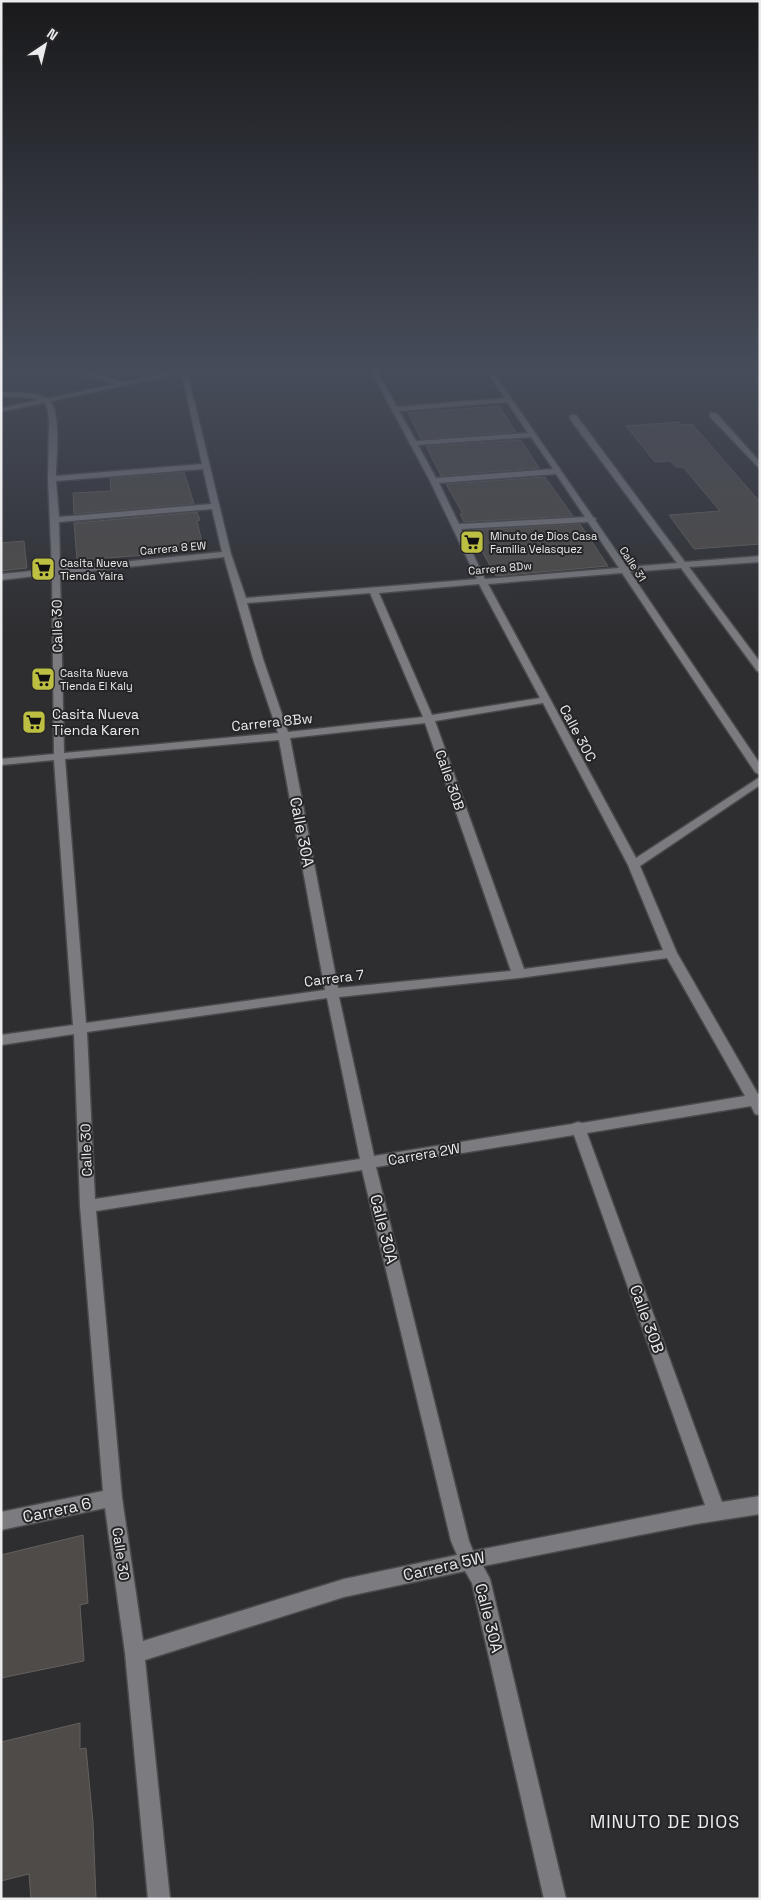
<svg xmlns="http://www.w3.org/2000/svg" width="761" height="1900" font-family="'Space Grotesk',sans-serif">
<rect width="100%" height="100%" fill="#2e2e31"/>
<polygon fill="#3c305b" points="97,369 173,369 119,380"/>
<g fill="#4e4b48" stroke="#63605d">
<polygon points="499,406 516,432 421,439 408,413"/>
<polygon points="679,422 682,425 692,424 760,502 760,544 694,549 669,515 720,511 683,467 676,467 670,461 655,462 626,426"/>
<polygon points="521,440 539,468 441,476 426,446"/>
<polygon points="184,472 194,504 74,514 73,493 111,491 110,478"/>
<polygon points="545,477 573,516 464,522 460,514 463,514 446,484"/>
<polygon points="197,512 200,520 197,521 203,547 163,551 163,554 77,560 74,523"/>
<polygon points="580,524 608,566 496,576 470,530"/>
<polygon points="24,541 27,568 1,571 1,543"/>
<polygon points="83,1535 88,1603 80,1605 84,1661 1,1678 1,1555"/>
<polygon points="80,1723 80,1749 86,1748 93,1822 96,1899 31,1899 29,1874 1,1881 1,1742"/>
</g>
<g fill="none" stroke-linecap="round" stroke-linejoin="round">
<g stroke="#4a494c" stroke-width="3">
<g id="street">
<polygon points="71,369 79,369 127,384 124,386 83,375"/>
<path d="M184 369 187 371 231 554 246 598 477 579 430 481 370 369H376L397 407 505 398 485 369H491L593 517 596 519 595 520 627 567 677 563 570 419V415H576L685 562 760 556V562L689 567 760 662V672L757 671 681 568 630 572 760 764V775L755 772 622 573 488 584 636 858 760 777V785L640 866 677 953 758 1094H760V1115L755 1114 751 1106 587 1133 722 1502 760 1496V1514L696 1524 483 1566 490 1579 566 1899H544L472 1583 465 1571 344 1597 145 1660 170 1899H148L125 1653 105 1508 1 1530V1512L103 1491 80 1206 74 1034 1 1045V1035L73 1025 54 760 1 765V759L54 754 52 574 1 580V574L52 569 48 479 49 420 47 408 44 402 32 398 1 396V392C15 393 36 391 48 399 62 409 56 460 56 476L202 464 181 371ZM507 402 528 433 416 441 399 411ZM531 437 553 469 436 478 418 445ZM203 469 211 504 59 517 56 481ZM556 474 585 517 459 524 439 483ZM212 509 222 552 60 568 59 522ZM588 522 619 568 485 579 461 529ZM224 557 253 659 278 733 64 753 60 574ZM479 584 540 698 432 715 379 593ZM370 593 423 717 288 732 263 659 247 603ZM543 703 628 865 663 950 524 969 435 721ZM425 723 511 971 338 988 290 738ZM279 740 325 990 86 1023 65 759ZM667 958 745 1096 582 1123 578 1122 572 1124 374 1156 339 997 519 978ZM327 998 360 1159 95 1199 87 1032ZM574 1135 705 1505 473 1551 469 1541 376 1167ZM362 1170 451 1541 457 1555 344 1579 143 1641 122 1498 96 1211Z"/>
<polygon points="710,413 716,413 760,462 760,469 710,417"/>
</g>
</g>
<g stroke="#4a494c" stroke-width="3">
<polygon id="secondary" points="188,369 199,369 1,412 1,408"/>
</g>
<use href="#street" fill="#7c7c80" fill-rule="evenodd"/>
<use href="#secondary" fill="#7c7c80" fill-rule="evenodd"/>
</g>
<linearGradient id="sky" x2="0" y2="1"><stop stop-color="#19191b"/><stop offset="0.58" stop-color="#464c5a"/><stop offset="1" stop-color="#464c5a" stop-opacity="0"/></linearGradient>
<rect width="761" height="635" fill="url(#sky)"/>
<defs>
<g id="supermarket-square" transform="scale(1.25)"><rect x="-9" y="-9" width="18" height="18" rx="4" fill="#bdbf43" stroke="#252427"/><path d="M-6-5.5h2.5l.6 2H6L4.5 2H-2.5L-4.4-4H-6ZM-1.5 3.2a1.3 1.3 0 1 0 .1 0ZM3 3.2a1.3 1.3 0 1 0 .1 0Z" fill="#111"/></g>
</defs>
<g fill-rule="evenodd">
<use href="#supermarket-square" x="472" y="542"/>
<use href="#supermarket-square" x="43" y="569"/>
<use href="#supermarket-square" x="43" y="679"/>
<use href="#supermarket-square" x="34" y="722"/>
</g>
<g text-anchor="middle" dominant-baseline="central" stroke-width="4" stroke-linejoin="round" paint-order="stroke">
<g font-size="11" fill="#ebeaec" stroke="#252427" text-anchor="start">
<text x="490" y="536">Minuto de Dios Casa<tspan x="490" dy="13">Familia Velasquez</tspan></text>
<text x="60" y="563">Casita Nueva<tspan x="60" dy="13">Tienda Yaira</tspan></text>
<text x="60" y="673">Casita Nueva<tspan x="60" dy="13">Tienda El Kaly</tspan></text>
</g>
<g font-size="11" fill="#ebeaec" stroke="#252427">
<text transform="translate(173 548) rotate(-5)">Carrera 8 EW</text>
<text transform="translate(633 564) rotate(57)">Calle 31</text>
<text transform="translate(500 568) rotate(-5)">Carrera 8Dw</text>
</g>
<g font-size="14" fill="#ebeaec" stroke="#252427">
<text transform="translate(57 626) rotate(-91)">Calle 30</text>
<text transform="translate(272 722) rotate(-6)">Carrera 8Bw</text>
<text transform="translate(578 733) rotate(62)">Calle 30C</text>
<text transform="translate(450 780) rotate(71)">Calle 30B</text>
<text transform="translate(334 978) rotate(-7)">Carrera 7</text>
<text transform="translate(86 1150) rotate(-92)">Calle 30</text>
<text transform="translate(424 1154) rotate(-10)">Carrera 2W</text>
<text transform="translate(121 1554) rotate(82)">Calle 30</text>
</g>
<g font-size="14" fill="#ebeaec" stroke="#252427" text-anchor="start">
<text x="52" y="714">Casita Nueva<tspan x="52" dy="16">Tienda Karen</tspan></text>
</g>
<g font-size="16" fill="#ebeaec" stroke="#252427">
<text transform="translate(302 832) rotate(79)">Calle 30A</text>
<text transform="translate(384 1229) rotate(76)">Calle 30A</text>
<text transform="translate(647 1319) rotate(70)">Calle 30B</text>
<text transform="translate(57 1510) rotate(-12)">Carrera 6</text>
<text transform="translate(444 1566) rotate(-13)">Carrera 5W</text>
<text transform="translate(489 1618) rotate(76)">Calle 30A</text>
</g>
<g font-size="18" letter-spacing="1" fill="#ebeaec" stroke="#252427">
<text x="665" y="1821">MINUTO DE DIOS</text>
</g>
</g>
<rect width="761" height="1900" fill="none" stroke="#ebeaec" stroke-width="5"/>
<g transform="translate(45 45) rotate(35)" stroke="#252427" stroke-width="4" paint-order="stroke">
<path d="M0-4L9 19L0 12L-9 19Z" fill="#ebeaec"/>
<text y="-8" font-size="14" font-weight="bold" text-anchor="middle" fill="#ebeaec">N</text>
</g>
</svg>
